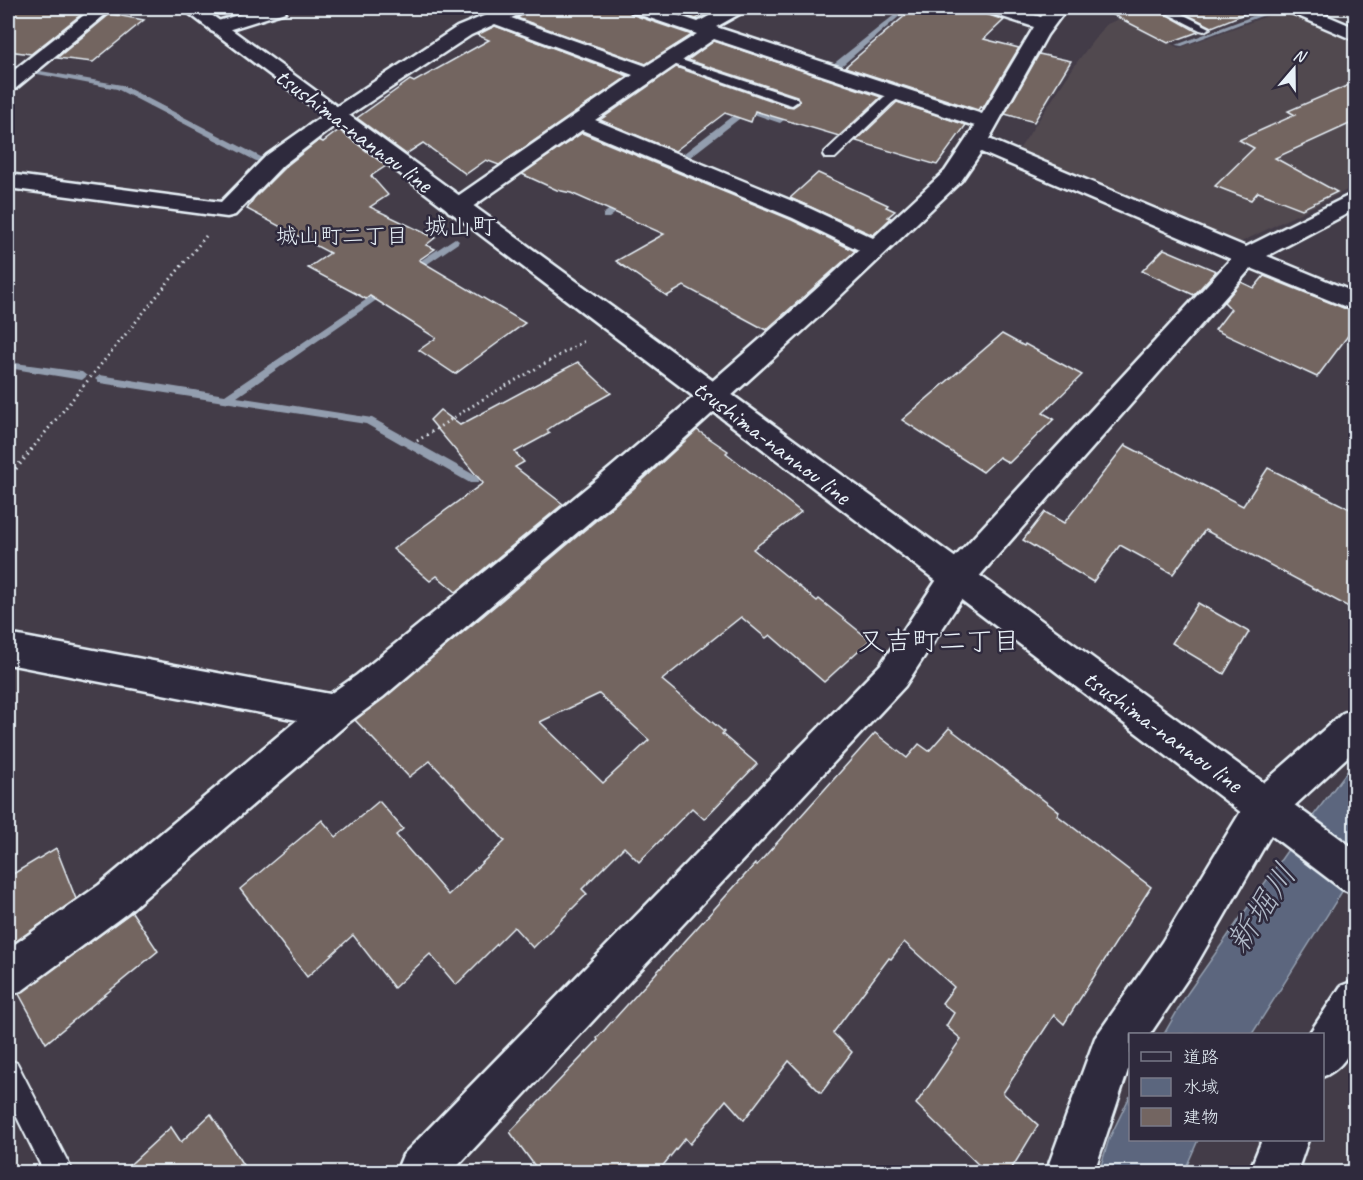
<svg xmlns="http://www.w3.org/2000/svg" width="1363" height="1180" font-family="Caveat,'Klee One',sans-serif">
<rect width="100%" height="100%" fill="#433c48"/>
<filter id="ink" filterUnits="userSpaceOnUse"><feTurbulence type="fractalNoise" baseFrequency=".0167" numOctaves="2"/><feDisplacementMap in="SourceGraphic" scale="12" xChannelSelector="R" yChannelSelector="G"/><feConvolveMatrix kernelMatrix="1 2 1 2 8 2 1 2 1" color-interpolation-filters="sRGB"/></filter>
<g filter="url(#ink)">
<polygon fill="#514850" points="1289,8 1355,38 1355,186 1233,246 1016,154 1077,62 1105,25 1121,18 1179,48"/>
<g fill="#5b667e" stroke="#939eaf" stroke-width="1.5">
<polygon points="1355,761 1355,871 1252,1034 1164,1034 1187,994 1294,841"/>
<polygon points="1130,1096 1130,1140 1198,1140 1184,1172 1099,1172 1109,1139"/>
</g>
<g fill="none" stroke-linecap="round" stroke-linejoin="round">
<g fill="#939eaf" fill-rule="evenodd">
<polygon points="903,8 909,8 838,69 832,69 832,65"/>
<polygon points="1274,8 1282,8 1182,46 1176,45"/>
<polygon points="8,66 22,69 18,71 8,70"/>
<polygon points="29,69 122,85 261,157 276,146 283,148 264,162 258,162 117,89 32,73 29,73"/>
<polygon points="744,107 750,107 779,118 792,107 799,109 780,123 748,112 685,161 679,161 679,157"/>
<polygon points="624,199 627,200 627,204 609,218 603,218 603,214"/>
<polygon points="455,238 459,241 458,243 414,273 408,273 408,269"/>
<polygon points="385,287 390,290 388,292 237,397 372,418 478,477 479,480 478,483 470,483 366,424 100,383 95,379 100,375 225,395"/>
<polygon points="8,362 82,372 87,376 82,380 8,368"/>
</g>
</g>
<g fill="#736561" stroke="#e8f1f8" stroke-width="1.5" fill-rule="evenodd">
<polygon points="21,8 77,8 88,9 31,54 8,51 8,16"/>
<polygon points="529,8 627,8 631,14 692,35 646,64 517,18 526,13"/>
<polygon points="661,8 718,8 696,19"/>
<polygon points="914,8 982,8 986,14 1004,20 984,39 1019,48 983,108 980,107 978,110 845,67"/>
<polygon points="1100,8 1155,8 1198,32 1168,43"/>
<polygon points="1174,8 1254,8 1254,10 1212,27"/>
<polygon points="110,14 144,20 93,62 57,58"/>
<polygon points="495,26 628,76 499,165 486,160 466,174 423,143 406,154 357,118 410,80 414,82 489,40 477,35"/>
<polygon points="714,41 881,97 839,136 755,111 751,122 725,113 675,151 600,120 676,67 787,106 793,107 799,103 797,96 688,60"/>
<polygon points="1039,54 1071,61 1034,122 1005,114"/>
<polygon points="1356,82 1356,121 1275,158 1337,192 1302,209 1258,192 1251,200 1215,186 1254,148 1239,140 1295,115 1288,111"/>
<polygon points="897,102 966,125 937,165 856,141"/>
<polygon points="339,130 386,166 371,176 388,195 370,207 435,238 426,245 435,249 419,260 525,323 455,374 419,350 436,338 370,296 366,299 308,268 330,253 247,209 254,198 285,167 319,140 323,142"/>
<polygon points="582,133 792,220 855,251 766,330 684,286 667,296 616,261 664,234 571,193 557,190 522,174"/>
<polygon points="818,173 888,205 886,207 895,211 888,217 891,218 873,235 790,198"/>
<polygon points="1164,249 1216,271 1194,295 1142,271"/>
<polygon points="1264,276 1356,313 1356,325 1317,377 1215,330 1231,309 1224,302 1241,282 1254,288"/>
<polygon points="1002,334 1024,346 1025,344 1082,375 1043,413 1054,419 1009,463 999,457 983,472 902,420"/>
<polygon points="578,362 611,393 556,424 547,430 550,433 515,452 524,462 515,467 563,504 456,592 437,576 430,581 393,549 483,483 430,420 440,410 460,425"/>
<path d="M697 430 728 451 726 453 801 512 753 549 817 601 819 599 870 640 824 682 770 635 766 638 741 617 662 680 724 732 722 734 757 764 704 819 692 808 639 862 624 847 582 889 587 894 533 948 514 927 456 985 430 954 394 988 353 935 307 977 240 889 322 820 336 837 379 801 403 829 396 835 448 895 505 841 430 761 409 777 355 720 483 616 633 489ZM599 694 649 740 603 783 540 722Z"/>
<polygon points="1125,445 1243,506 1268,468 1356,512 1356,611 1205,530 1173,574 1120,545 1093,582 1023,540 1045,512 1064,523"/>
<polygon points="1198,603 1249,632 1224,674 1172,643"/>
<polygon points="949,728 1059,812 1057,815 1151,887 1064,1024 1054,1015 1003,1093 1038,1125 1009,1173 987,1173 916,1104 961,1039 946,1026 954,1013 942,1003 954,987 904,942 891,959 889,958 833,1033 852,1052 821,1093 789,1061 744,1120 726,1100 690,1144 685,1138 657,1173 540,1173 510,1132 598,1040 597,1038 755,864 757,865 875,733 907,758 919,744 929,751"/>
<polygon points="56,848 76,899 8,947 8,877"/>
<polygon points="132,912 158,951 46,1043 19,994"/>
<polygon points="211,1114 248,1173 121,1173 171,1127 181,1142"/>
</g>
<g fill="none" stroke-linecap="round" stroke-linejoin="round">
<g stroke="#e8f1f8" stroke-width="4">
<g id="lane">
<polygon points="1157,8 1170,8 1210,28 1204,31 1200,30"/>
<polygon points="669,56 796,98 798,101 792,105 788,104 665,61 663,59"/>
<polygon points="899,90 905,94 892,103 835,158 825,158 823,155 825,152 884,97"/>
<polygon points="8,1059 17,1063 73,1172 44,1172 8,1099"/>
</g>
</g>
<g stroke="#e8f1f8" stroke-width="5">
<g id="street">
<polygon points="93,8 113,8 15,89 8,91 8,75"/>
<polygon points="262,8 288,8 285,12 218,33 211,31 209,27 211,23"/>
<path d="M503 8H527L524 12 511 18 646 66 697 34 632 12 629 8H655L698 22 724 8H746L743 12 716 27 982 114 1034 27 987 12 984 8H1011L1041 17 1049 8H1067L1047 35 989 139 1246 247 1356 192V209L1267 256 1356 293V311L1251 268 968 589 905 686 452 1172H396L403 1155 881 664 944 569 1231 259 981 152 961 181 816 319 631 487 383 697 348 723 127 913 23 990 8 996V949L99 885 297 720 8 664V634L330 694 357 675C528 537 698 399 859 250L793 218 582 130 465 212 457 214 449 212 445 207 449 202 633 75 495 24 471 35 342 120 283 165 235 215 227 217 8 188V174L221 202 267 155 328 112 457 27ZM714 39 975 126 945 171 873 238 809 208 595 120Z"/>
<polygon points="1286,8 1309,8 1356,28 1356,41 1289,12"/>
<polygon points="1356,708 1356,749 1280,819 1192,972 1150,1034 1130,1034 1130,1064 1094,1172 1046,1172 1095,1038 1162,942 1252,793 1343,713"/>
<path d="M1356 980C1356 1017 1363 1060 1322 1077V1034H1309L1341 986Z"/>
<polygon points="1262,1140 1308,1140 1297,1172 1249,1172"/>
</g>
</g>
<g stroke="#e8f1f8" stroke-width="5">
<polygon id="primary" points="182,8 202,8 1356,850 1356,895 1342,889"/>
</g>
<g stroke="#e8f1f8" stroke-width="3" stroke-dasharray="1.5 4" stroke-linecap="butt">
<polyline points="417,441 488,396 586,340"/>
<polyline points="31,450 206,236"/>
</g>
<polyline stroke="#e8f1f8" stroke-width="4" stroke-dasharray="1.5 4.5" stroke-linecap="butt" points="8,478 32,449"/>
<use href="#lane" fill="#2f2a3d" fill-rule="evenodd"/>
<use href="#street" fill="#2f2a3d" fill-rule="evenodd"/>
<use href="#primary" fill="#2f2a3d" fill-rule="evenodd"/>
</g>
</g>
<g text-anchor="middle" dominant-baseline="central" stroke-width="5" stroke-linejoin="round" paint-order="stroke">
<g font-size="22" fill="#e8f1f8" stroke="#2f2a3d">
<text x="342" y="236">城山町二丁目</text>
</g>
<g font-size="24" fill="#e8f1f8" stroke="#2f2a3d">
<text x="460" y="226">城山町</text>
</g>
<g font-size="26" fill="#e8f1f8" stroke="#2f2a3d">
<text transform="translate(354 130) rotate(37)">tsushima-nannou line</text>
<text transform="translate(772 442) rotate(37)">tsushima-nannou line</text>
<text transform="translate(1163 731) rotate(36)">tsushima-nannou line</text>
</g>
<g font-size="27" fill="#e8f1f8" stroke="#2f2a3d">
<text x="939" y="641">又吉町二丁目</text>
</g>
<g font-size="33" font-style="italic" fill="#b0b9c7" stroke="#2f2a3d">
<text transform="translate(1261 908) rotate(-57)">新堀川</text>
</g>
</g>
<rect width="1363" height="1180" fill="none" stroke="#2f2a3d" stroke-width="30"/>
<rect x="15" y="15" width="1333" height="1150" fill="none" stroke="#e8f1f8" stroke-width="2" filter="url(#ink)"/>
<rect x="1129" y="1033" width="195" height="108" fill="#2f2a3d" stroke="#797a88" stroke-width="1.5"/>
<rect x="1141" y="1052" width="30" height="9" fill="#2f2a3d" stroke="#797a88" stroke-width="1.5"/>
<text x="1183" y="1063" font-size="18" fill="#e8f1f8">道路</text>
<rect x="1141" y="1078" width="30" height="18" fill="#5b667e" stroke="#797a88" stroke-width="1.5"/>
<text x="1183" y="1093" font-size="18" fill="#e8f1f8">水域</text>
<rect x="1141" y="1108" width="30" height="18" fill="#736561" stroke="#797a88" stroke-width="1.5"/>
<text x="1183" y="1123" font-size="18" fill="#e8f1f8">建物</text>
<g transform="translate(1294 69) rotate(20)" stroke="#2f2a3d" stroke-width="4.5" paint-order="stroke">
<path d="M0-4.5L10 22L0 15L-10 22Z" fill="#e8f1f8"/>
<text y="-9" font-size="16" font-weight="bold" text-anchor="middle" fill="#e8f1f8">N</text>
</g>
</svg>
